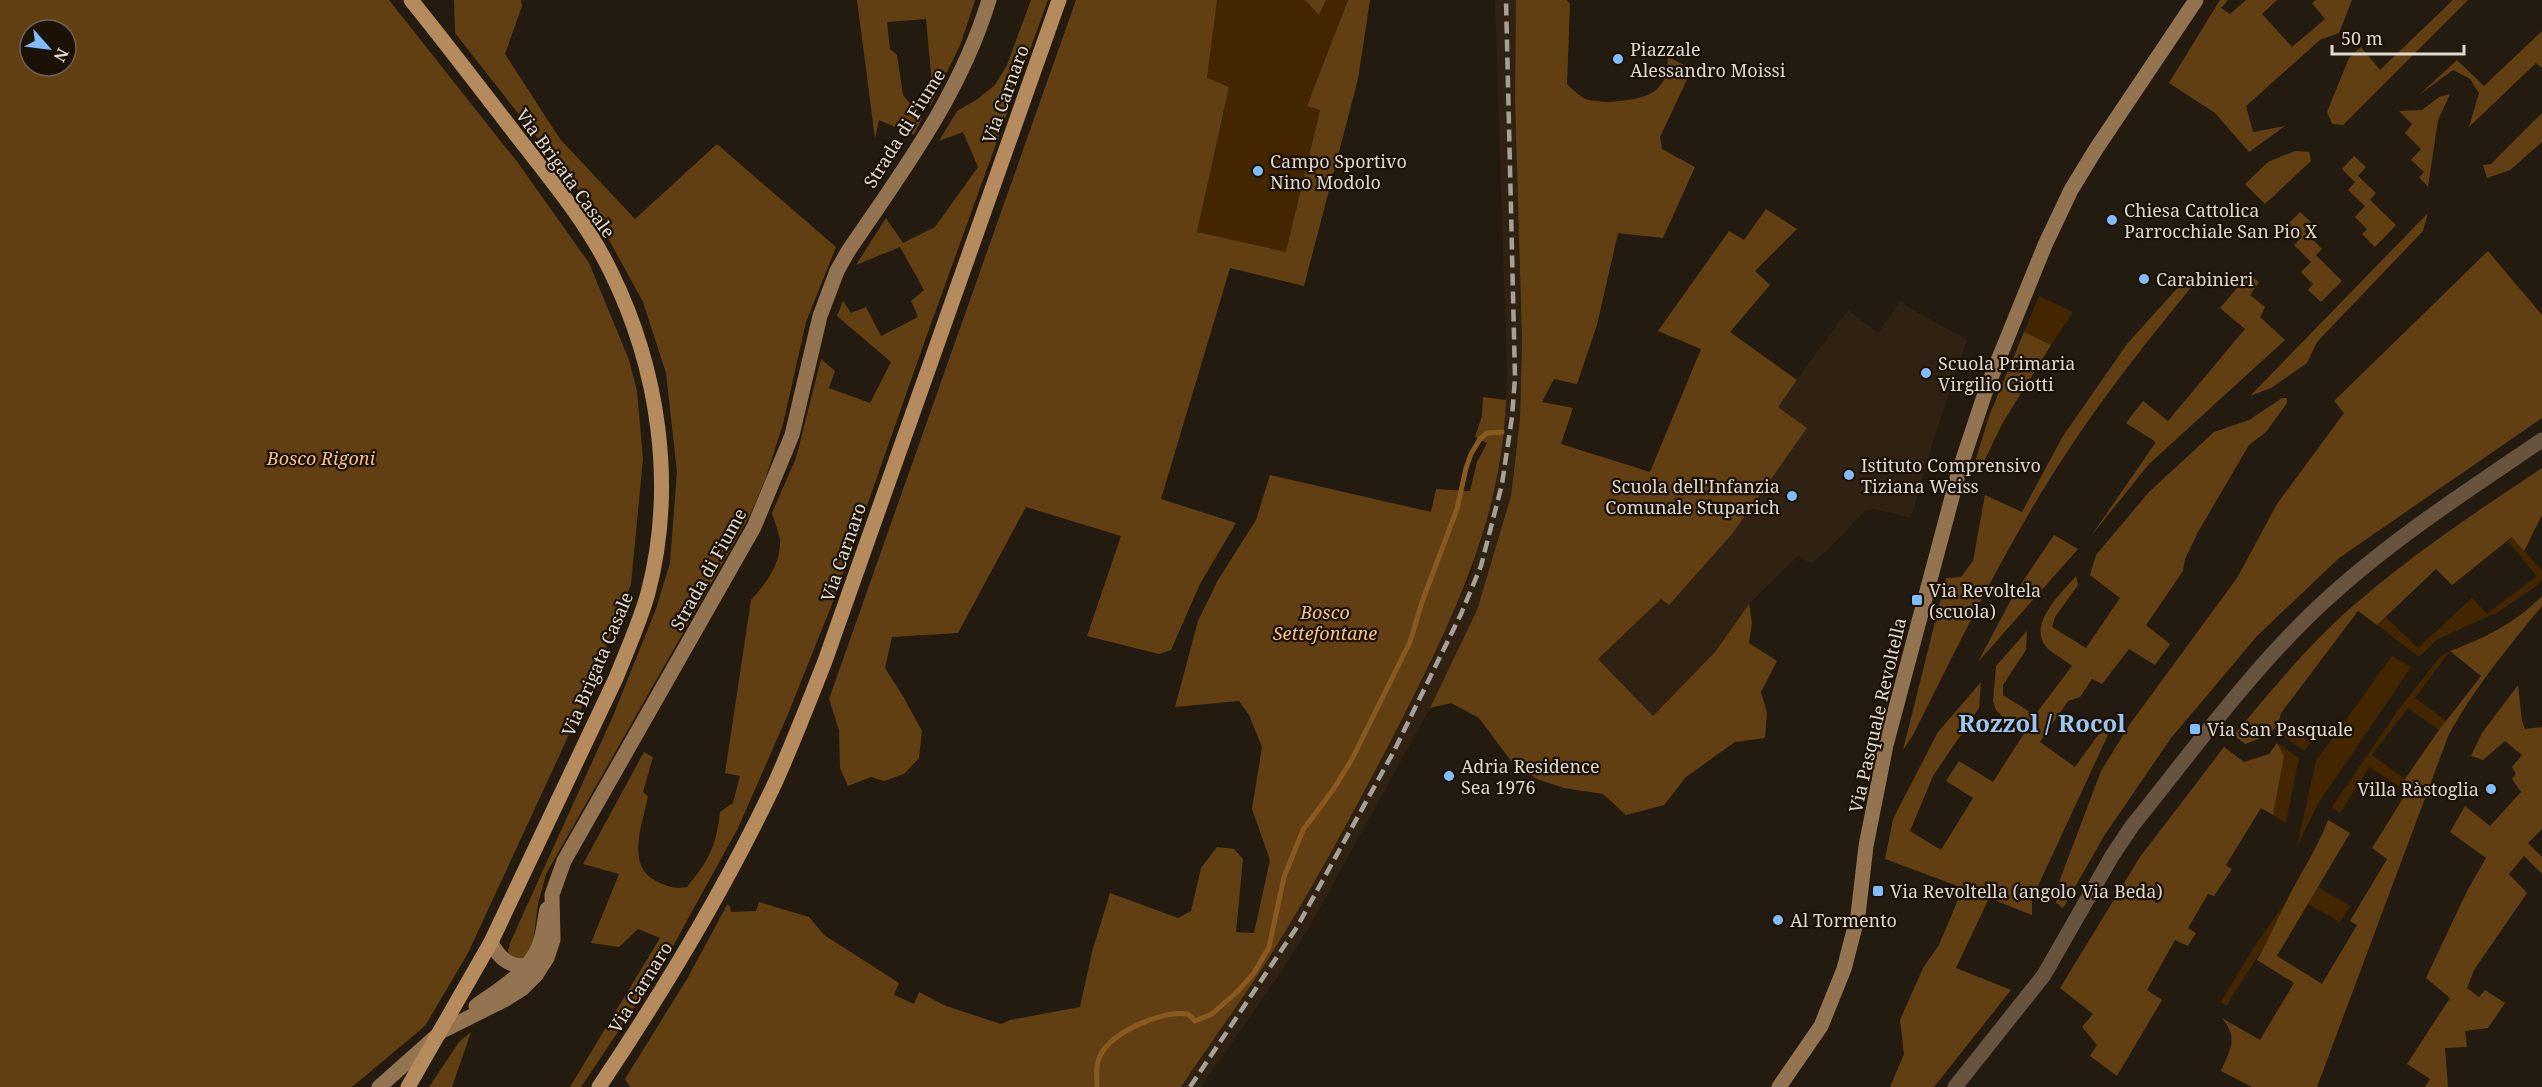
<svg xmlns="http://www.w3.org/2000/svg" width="2542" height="1087" font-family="'Noto Serif',serif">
<rect width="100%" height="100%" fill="#241b10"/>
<g fill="#302212">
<polygon points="1495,0 1516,0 1515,101 1522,340 1520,419 1511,496 1477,610 1430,708 1311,924 1279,975 1201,1087 1181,1087 1228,1017 1370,782 1428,669 1471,573 1482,538 1499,470 1505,423 1507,374"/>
<polygon points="1901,300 1908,307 1967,340 1933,441 1911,518 1874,509 1865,510 1829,549 1811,563 1798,556 1749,604 1715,652 1653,716 1597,660 1661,598 1668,605 1807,428 1777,407 1848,310 1878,333"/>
</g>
<g fill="#432600">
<polygon points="1217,0 1305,0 1319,15 1326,0 1348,0 1307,106 1320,109 1287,253 1197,232 1229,87 1207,79"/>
<polygon points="2039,296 2073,312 2051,345 2024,332"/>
<polygon points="2513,537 2542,571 2542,580 2535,587 2498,612 2436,640 2419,657 2377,625 2385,617 2418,648 2472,598 2487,614 2537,576 2508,541"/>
<polygon points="2450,651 2415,698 2446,721 2439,730 2408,708 2372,755 2405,779 2408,792 2369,767 2340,813 2332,807 2399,709 2440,657"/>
<polygon points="2392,656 2411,667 2318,804 2297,846 2316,761"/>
<polygon points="2280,720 2311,742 2304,751 2274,729"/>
<polygon points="2277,743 2299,758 2286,823 2273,815 2284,756"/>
<polygon points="2318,887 2350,906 2340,922 2308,904"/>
<polygon points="2286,902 2272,934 2226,1006 2221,1002 2254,947"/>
</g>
<g fill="#623f12" fill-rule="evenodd">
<path d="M0 0H389L518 163 589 263 629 360 637 391 643 459 631 584 585 700 468 953 425 1026 352 1087H0ZM30 30H66V66H30Z"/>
<polygon points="454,0 521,0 522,6 505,54 560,139 635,219 717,144 836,247 806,322 783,424 765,480 751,513 546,874 538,904 533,944 522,961 510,957 508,951 510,943 613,716 656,609 670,563 677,472 666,373 643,302 590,205 455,33"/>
<polygon points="857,0 975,0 961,43 930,107 932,85 926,19 887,22 890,49 897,55 903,95 922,118 914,135 879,120 875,138"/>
<path d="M1031 0H1048L924 343 836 594 788 714 738 828 662 966 581 1087H570L660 938 638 929 619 947 591 943 619 874 583 864 644 752 653 757 643 792 648 796C643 822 625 866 656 881 668 887 674 889 687 887 709 860 716 847 720 812L733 803 740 776 725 773 751 600C766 584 781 564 780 540 779 532 774 521 772 513L796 458 821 359 835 371 829 388 870 403 891 362 837 316 843 301 851 313 866 307 881 336 918 317 911 301 924 290 900 247 856 265 886 218 903 243 935 227 978 167 963 132 939 141 957 111 976 100 995 85 1007 65Z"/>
<polygon points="1076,0 1217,0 1207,78 1229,87 1197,232 1286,252 1320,110 1307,106 1348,0 1370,0 1358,79 1304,286 1230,268 1161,499 1236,523 1200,584 1171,650 1159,654 1087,636 1121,536 1026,507 958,633 892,637 885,668 904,698 922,731 919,758 904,774 884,781 871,777 848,786 840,768 839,730 829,699"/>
<polygon points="1305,0 1326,0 1319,15"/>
<path d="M1516 0H1567L1570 4 1567 84C1572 89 1579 96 1586 99 1602 105 1647 101 1658 88 1667 79 1667 68 1668 57L1692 69 1660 137 1662 149 1695 167 1663 238 1618 233 1597 325 1577 384 1554 379 1542 402 1573 408 1561 444 1650 472 1701 349 1658 331 1729 231 1744 240 1766 209 1797 229 1755 271 1770 285 1730 332 1797 380 1778 407 1807 428 1732 534 1669 605 1661 599 1598 659 1653 716 1715 652 1749 604 1752 623 1749 643 1777 661 1761 692 1767 713 1765 738 1735 742 1686 777 1664 805 1626 815 1603 794 1564 788 1537 779 1511 761 1479 718 1451 703 1430 708 1477 610 1511 496 1520 419 1522 340 1515 100Z"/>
<polygon points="2220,0 2228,0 2221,8 2230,14 2246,0 2277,0 2262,14 2292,47 2325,19 2312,3 2316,0 2352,0 2339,33 2320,40 2246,106 2253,132 2285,126 2249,152 2215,113 2169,83"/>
<polygon points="2453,0 2468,0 2343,125 2332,124 2327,112 2349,58 2361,47 2380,70"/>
<polygon points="2542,31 2542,68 2536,63 2469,127 2479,93 2470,79 2453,70 2419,95 2457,60 2484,86"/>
<polygon points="2450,94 2438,120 2428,187 2419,177 2424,172 2411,160 2421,149 2405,133 2412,124 2399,111 2422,110 2439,97"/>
<polygon points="2542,113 2542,142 2510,170 2487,178 2483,165 2491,164"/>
<polygon points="2295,151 2309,152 2311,161 2265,204 2245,184 2268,162"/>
<polygon points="2354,156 2366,167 2358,176 2376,193 2370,200 2396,225 2375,247 2362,234 2367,229 2355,217 2365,206 2348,190 2355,182 2342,169"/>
<polygon points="2300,212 2312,223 2304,231 2322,249 2316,255 2342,281 2321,302 2308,290 2313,284 2301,272 2311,262 2294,245 2302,237 2288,224"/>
<polygon points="2428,213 2423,231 2317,342 2307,363 2271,388 2250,396"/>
<polygon points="2488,251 2542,315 2542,418 2339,558 2257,636 2171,738 2104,836 2063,908 2056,903 2059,882 2101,771 2130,724 2237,578 2277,504 2344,413 2334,401"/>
<path d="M2190 274 2197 280C2154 333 2111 386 2073 443 2011 535 1963 636 1913 735L1903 750 1946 578 1961 577 1973 561 1985 495 2022 512 2063 436 2127 344Z"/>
<polygon points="2249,274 2259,282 2250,295 2265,307 2260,317 2285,340 2149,464 2091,536 2156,442 2126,423 2143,401 2168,421 2245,329 2220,308"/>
<polygon points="2024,332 2051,345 2002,424 1978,474 1972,472 1989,416"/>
<path d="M1483 397 1506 400C1502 519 1452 621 1399 725 1363 795 1325 865 1285 932 1253 985 1215 1036 1181 1087H630L625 1079 687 979 727 905 730 906 731 912 756 911 759 902 809 917 824 935 899 983 894 995 914 1004 919 992 946 1006 1001 1024 1010 1020 1080 1007 1092 952 1110 893 1178 918 1191 911 1201 868 1217 847 1234 849 1243 859 1236 932 1254 933 1270 860 1252 809 1262 747 1249 715 1239 701 1175 707 1198 621 1218 580 1256 520 1270 475 1431 512 1436 489 1470 491 1477 462 1487 443 1475 437 1482 416Z"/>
<path d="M2282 398H2287V403L2266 432 2249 445 2198 532 2185 559 2183 571 2146 625 2170 644 2155 665 2129 649 2102 684 2092 679 2080 697 2068 701 2040 742 2075 767 2101 731 2108 735 2037 888 2032 901V915L1989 898 1956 968 2011 990 1934 1087H1890L1904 1054 1900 1020 1923 968 1939 945 1963 888 1885 859 1893 819 1938 732 1981 682 1979 708 1933 776 1910 831 1941 850 1973 798 1946 781 1959 761 1993 782 2025 732 2003 717 1996 710 1993 701 1996 666 2027 631 2026 650 2003 685V695L2035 715 2072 666C2065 660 2055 655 2048 649 2025 625 2062 593 2076 576L2078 585 2055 617 2052 627 2086 648 2120 598 2090 575 2096 555 2149 492 2214 432 2249 420Z"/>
<path d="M2542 468V515L2524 551 2512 537 2452 585 2436 569 2377 625 2358 611 2281 713C2278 733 2262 738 2245 744L2234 735C2272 690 2309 644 2354 605 2413 554 2477 511 2542 468Z"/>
<polygon points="2054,535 2078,549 1978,662 2013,596"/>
<path d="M2542 596V606C2508 647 2475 687 2449 734L2317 1087H2252L2221 1071C2230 1049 2239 1039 2222 1018L2260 1040 2294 983 2257 960C2268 941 2276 922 2286 902 2300 873 2316 852 2328 820L2350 833 2277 956 2322 984 2357 925 2350 921 2387 859 2372 848 2407 792 2405 779 2439 730 2481 676 2450 651C2483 639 2517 622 2542 596Z"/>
<polygon points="2518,685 2522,721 2525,729 2542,727 2542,829 2528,843 2542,857 2542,874 2524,856 2509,874 2527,893 2474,970 2467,988 2479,997 2485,990 2505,1003 2488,1028 2465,1031 2467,1047 2445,1048 2448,1087 2425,1087 2430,1079 2407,1064 2450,998 2426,978 2467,891 2486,858 2450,832 2465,806 2490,826 2521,792 2512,779 2516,774 2512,767 2522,755 2505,741 2483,760 2471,756 2482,733"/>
<polygon points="2277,743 2284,756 2273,815 2261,808 2226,865 2232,869 2214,896 2208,894 2188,928 2196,933 2188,946 2175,940 2147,990 2162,1000 2117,1076 2090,1056 2097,1045 2082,1027 2093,1014 2060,988 2140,857 2224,747 2244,762 2269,754"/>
<polygon points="471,1032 452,1087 429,1087 459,1042"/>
</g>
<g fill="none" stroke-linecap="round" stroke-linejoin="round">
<path stroke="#895a20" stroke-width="5" d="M1097 1087C1097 1076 1095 1064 1101 1054 1114 1031 1163 1010 1188 1014L1195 1021 1212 1014 1238 991 1254 973 1269 947 1284 877 1303 830 1333 790 1352 759 1410 642 1422 602 1457 509 1466 468 1471 454 1480 439 1487 433 1502 432"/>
<path stroke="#68543e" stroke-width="15" d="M1955 1087 2044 975 2112 856 2132 826C2195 748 2261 656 2337 590 2399 535 2474 486 2542 440"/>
<g stroke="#947350" stroke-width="15">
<path d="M491 942C498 957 508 966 525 966"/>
<path d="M476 1006C498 990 528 973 539 946 544 934 544 921 547 909"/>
<path d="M379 1087 442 1031 506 999 522 989 536 975 547 958 553 940 552 895 564 861 754 527 792 435 820 316 837 271 847 253C903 170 959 97 989 0"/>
<polyline points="1779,1087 1821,1026 1844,969 1858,915 1866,846 1886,745 1959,471 1986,390 2045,245 2071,190 2096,149 2196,0"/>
</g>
<g stroke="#b58b5d" stroke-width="15">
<path d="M408 1087 491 942 616 678C627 650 640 622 648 593 676 486 659 369 610 270 587 223 552 181 520 140 484 93 448 46 411 0"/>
<path d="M599 1087C664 990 725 889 775 783 793 743 809 702 825 661L1059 0"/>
</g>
<polyline stroke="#a7a097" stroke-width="4.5" stroke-dasharray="12 6" stroke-linecap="butt" points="1190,1087 1297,927 1394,751 1461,614 1481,566 1502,484 1512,417 1515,378 1506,0"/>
</g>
<g fill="#81bdfa" stroke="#1b1107" stroke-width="2">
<circle cx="1618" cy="59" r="6"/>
<circle cx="1258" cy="171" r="6"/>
<circle cx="2112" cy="220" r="6"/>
<circle cx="2144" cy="279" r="6"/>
<circle cx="1926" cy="373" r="6"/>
<circle cx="1849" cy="475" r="6"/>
<circle cx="1792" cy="496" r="6"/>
<rect x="1911" y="594" width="12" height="12" rx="3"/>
<rect x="2189" y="723" width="12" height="12" rx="3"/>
<circle cx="1449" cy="776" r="6"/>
<circle cx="2491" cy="789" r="6"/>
<rect x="1872" y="885" width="12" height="12" rx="3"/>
<circle cx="1778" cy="920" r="6"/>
</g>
<g text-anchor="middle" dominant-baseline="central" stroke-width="4.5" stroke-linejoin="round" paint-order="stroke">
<g font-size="18" fill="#dfd9d1" stroke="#1b1107" text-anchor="start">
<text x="1630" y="49">Piazzale<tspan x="1630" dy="21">Alessandro Moissi</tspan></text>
<text x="1270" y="161">Campo Sportivo<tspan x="1270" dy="21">Nino Modolo</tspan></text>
<text x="2124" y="210">Chiesa Cattolica<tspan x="2124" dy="21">Parrocchiale San Pio X</tspan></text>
<text x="2156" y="279">Carabinieri</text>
<text x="1938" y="363">Scuola Primaria<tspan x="1938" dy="21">Virgilio Giotti</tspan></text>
<text x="1861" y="465">Istituto Comprensivo<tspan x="1861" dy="21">Tiziana Weiss</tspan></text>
<text x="1780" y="486" text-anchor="end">Scuola dell'Infanzia<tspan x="1780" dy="21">Comunale Stuparich</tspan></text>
<text x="1929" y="590">Via Revoltela<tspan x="1929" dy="21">(scuola)</tspan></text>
<text x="2207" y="729">Via San Pasquale</text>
<text x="1461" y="766">Adria Residence<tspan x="1461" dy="21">Sea 1976</tspan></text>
<text x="2479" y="789" text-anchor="end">Villa Ràstoglia</text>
<text x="1890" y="891">Via Revoltella (angolo Via Beda)</text>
<text x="1790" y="920">Al Tormento</text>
</g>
<g font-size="18" fill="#dfd9d1" stroke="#1b1107">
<text transform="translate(1005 94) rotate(-70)">Via Carnaro</text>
<text transform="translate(904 128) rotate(-58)">Strada di Fiume</text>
<text transform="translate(566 173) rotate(54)">Via Brigata Casale</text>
<text transform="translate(843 552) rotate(-71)">Via Carnaro</text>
<text transform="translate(708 569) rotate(-61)">Strada di Fiume</text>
<text transform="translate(597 664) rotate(-67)">Via Brigata Casale</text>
<text transform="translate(1877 715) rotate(-77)">Via Pasquale Revoltella</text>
<text transform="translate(640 987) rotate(-58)">Via Carnaro</text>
</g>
<g font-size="18" font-style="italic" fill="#f8c185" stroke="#1b1107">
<text x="321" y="458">Bosco Rigoni</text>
<text x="1325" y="612">Bosco<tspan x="1325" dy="21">Settefontane</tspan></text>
</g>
<g font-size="24" font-weight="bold" fill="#9ac5f3" stroke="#1b1107">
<text x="2042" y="722">Rozzol / Rocol</text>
</g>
</g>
<g transform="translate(48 48) rotate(118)"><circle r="28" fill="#1b1107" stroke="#696158" stroke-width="1.5"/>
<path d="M0-4.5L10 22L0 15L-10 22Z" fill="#81bdfa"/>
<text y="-9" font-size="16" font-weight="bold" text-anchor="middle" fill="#dfd9d1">N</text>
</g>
<path d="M2332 45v9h132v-9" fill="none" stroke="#dfd9d1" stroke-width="3"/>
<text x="2341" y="45" font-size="18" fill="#dfd9d1" stroke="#1b1107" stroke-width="4.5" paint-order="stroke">50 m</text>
</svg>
